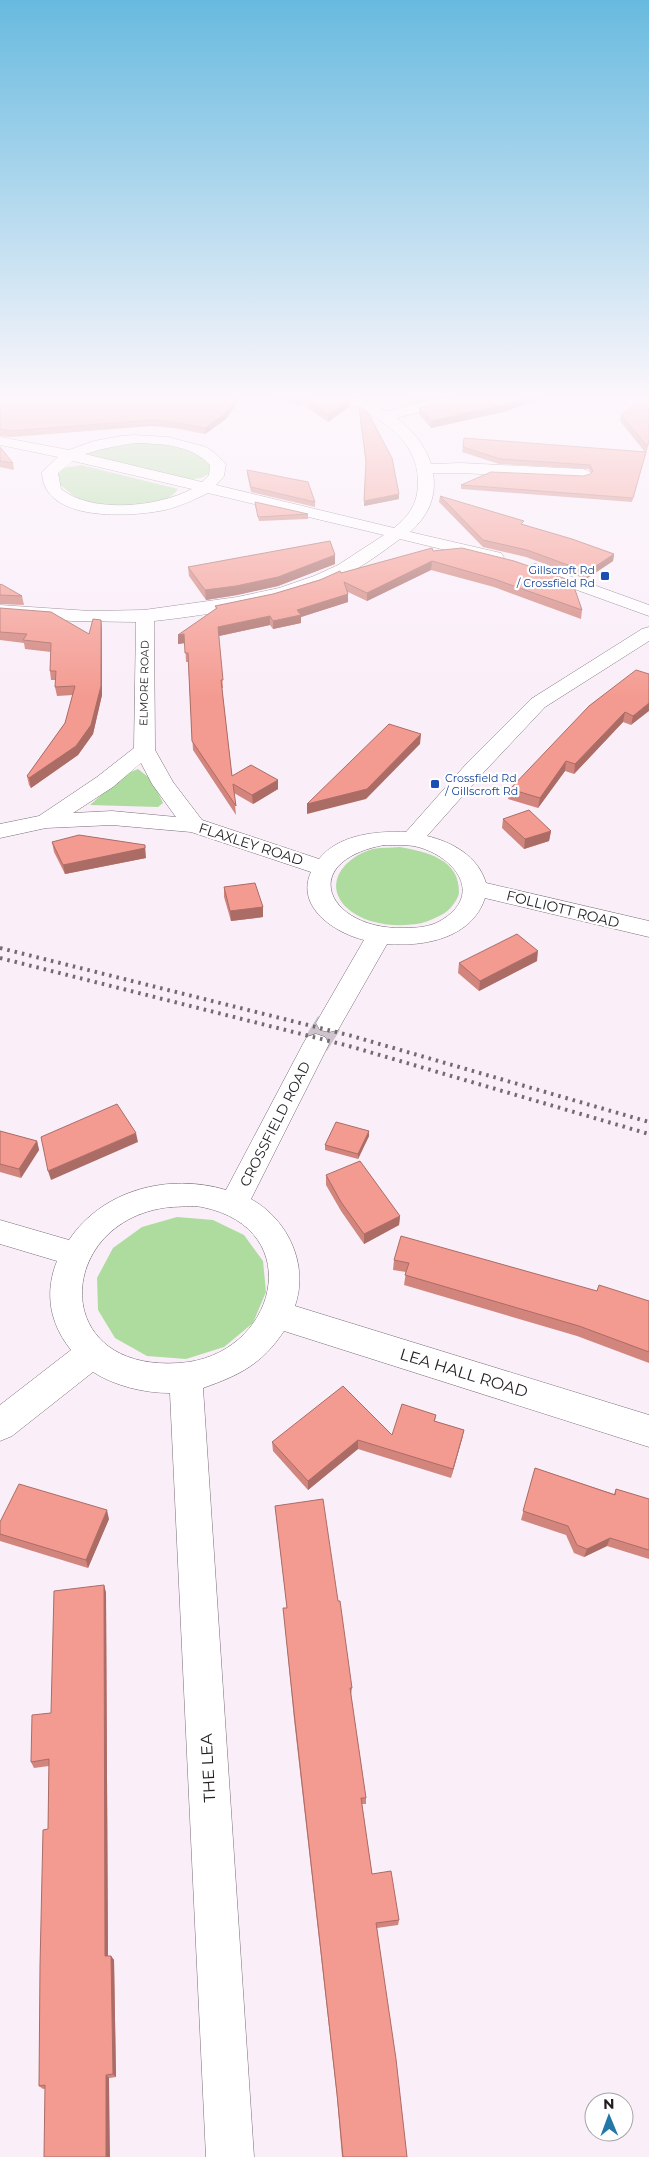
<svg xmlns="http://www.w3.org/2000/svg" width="649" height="2157" font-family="Montserrat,sans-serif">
<rect width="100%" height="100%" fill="#faeef9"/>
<g fill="#addc9e">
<polygon points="152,443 179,445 211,462 209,474 201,478 188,480 91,458 88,453 112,444"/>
<path d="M81 465 178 489C165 511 104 507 82 500 74 497 66 489 60 485L57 472 64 468Z"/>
<polygon points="138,769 152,780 163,803 158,807 90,805 124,775"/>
<path d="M400 847C427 852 460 859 459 893 458 900 449 911 443 914 437 917 429 921 422 923 398 928 364 925 346 907 322 882 347 856 373 849 382 847 391 848 400 847Z"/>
<polygon points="177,1217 213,1220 244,1235 263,1261 266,1292 253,1323 224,1347 186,1359 147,1356 115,1338 98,1310 97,1278 113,1248 142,1227"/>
</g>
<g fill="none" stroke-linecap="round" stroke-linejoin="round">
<polyline stroke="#cfc4ce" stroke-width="26" stroke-dasharray="26 13" stroke-linecap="butt" points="316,1044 329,1023"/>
<g stroke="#796e77" stroke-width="1">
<g id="minor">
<path d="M333 395H351L386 411 456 395H480L478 398 396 418C412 429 425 445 431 464L461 463 583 469 589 471 591 474 589 477 583 479 461 473H433C437 497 428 516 410 532L501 553 504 557 501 561 495 562 400 539C381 553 361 568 339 578 289 602 210 615 154 621L155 750 173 782 202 820 319 859C339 834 377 831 406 832L468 762 531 699 642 629 649 627V641L545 707 484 772 427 836C452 842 478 856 486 883L649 921V937L485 898C472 938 425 947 387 944L338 1030 329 1032 320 1030 316 1023 364 940C335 933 295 907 311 872L191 832 112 825 46 828 0 838V824L39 816 97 777 134 748 136 622 72 621 0 615V605L90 611 144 610 237 597 279 588 314 576 338 565 384 535 208 493C194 500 181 506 165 510 131 517 43 523 42 472L58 457 0 445V437L69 450 94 441 122 436 134 435 168 437 206 447 215 453 226 464 224 476 216 485 394 528C410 515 418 503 418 482 418 435 373 414 335 398ZM134 443C161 444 190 444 210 465L209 475 202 482 85 454 102 449ZM73 461 192 489C157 507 93 514 61 489L58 473ZM141 763 152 784 176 817 112 811 73 813 113 787ZM384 845C395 846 407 844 418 847 455 857 485 895 440 921 430 927 416 928 404 928 328 930 295 862 384 845Z"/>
<polygon points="536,564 649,605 649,616 530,573 527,569 530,565"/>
<path d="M316 1034 325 1037 329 1044 251 1199C289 1220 309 1266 295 1306L649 1415V1447L284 1331C262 1364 240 1375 203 1388L254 2157H206L170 1393C144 1393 115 1386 93 1372L12 1436 0 1441V1405L71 1350C50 1324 44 1293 57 1261L0 1244V1220L69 1240C103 1189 170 1173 226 1190L303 1044 307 1037ZM171 1207C181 1207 192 1205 202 1207 310 1229 276 1357 179 1363 46 1372 56 1218 171 1207Z"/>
</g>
</g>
<use href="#minor" fill="#fff" fill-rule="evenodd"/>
<g stroke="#726b72" stroke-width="4" stroke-dasharray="2.5 5" stroke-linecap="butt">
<polyline points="0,948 352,1036 649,1122"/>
<polyline points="0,958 349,1046 649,1134"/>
</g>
</g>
<g fill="#d2857d">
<polygon points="0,395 226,419 205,434 174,428 152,426 11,437 0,436"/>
<polygon points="259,395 338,395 349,400 349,407 328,422 302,404 297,406"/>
<polygon points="404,395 449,395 409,404 404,398"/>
<polygon points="649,395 649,443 632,502 461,489 461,485 584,476 590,474 591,473 589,469 499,464 462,452 463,447 645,452 620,421 621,415"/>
<polygon points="359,407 399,499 364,506 366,464"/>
<polygon points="419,408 507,411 431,428 419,414"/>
<polygon points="0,447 13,463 14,470 0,467"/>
<polygon points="247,470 315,502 315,507 251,492 247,474"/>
<polygon points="440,496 524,525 614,554 613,561 586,579 526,557 483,547 439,502"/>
<polygon points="255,502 308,514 308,519 259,521 255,506"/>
<polygon points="433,551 582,610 581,619 494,587 431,570 367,601 348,592 348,602 301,617 301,623 273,629 270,625 219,636 223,688 222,688 232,776 278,780 278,789 253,804 234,793 236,815 193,750 188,662 186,662 185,643 178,644 178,635 216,609 215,606 273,594 341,573"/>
<polygon points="335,564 278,586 237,595 206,600 189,576 188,567"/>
<polygon points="0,585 22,596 24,605 0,604"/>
<polygon points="0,608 89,634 101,620 102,629 102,695 93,734 78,755 31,788 29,785 27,776 65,723 73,695 57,696 55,687 56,680 51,680 50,671 51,652 25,649 24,643 0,640"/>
<polygon points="649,674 631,725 623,722 574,774 565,771 538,808 508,799 510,789"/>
<polygon points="503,819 551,831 549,841 524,849 502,828"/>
<polygon points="52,842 146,858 65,874 54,852"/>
<polygon points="224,887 263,907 263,917 231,921 224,897"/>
<polygon points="537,961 479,991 458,973 459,963"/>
<polygon points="0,1131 37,1141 39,1150 21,1178 0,1172"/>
<polygon points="369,1131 369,1136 358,1159 325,1150 325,1145"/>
<polygon points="326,1175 400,1216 399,1225 364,1244 341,1211 326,1185"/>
<polygon points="394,1260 597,1291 649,1301 649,1363 577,1336 404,1285 406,1272 393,1270"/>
<polygon points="436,1415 435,1421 464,1430 462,1439 451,1478 358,1449 308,1490 273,1451 272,1442 392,1435"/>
<polygon points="535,1468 614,1494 616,1489 649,1499 649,1559 607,1546 584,1557 574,1553 566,1535 521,1520"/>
<polygon points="275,1506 352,1688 351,1695 366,1798 366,1804 362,1804 372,1874 399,1920 398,1925 377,1928 407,2157 342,2157 337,2097 294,1719 284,1616 287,1608"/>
<polygon points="109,1519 88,1568 0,1541 0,1522"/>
<polygon points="104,1585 106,1593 108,1956 111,1956 114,1960 116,2077 43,2089 39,2086 48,1829 49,1766 34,1768 31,1762"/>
</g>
<g fill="#ab6c66">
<polygon points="238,395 243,395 226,419 205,434 205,428"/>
<polygon points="420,395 449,395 409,404 410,397"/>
<polygon points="533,395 550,395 507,411 431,428 431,421"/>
<polygon points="302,397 302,404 297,406 297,399"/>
<polygon points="349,400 349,407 328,422 328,415"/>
<polygon points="399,494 399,499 364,506 364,501"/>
<polygon points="614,554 613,561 586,579 587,572"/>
<polygon points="335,555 335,564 278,586 237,595 206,600 205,590"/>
<polygon points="432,561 431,570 367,601 367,593"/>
<polygon points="348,594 348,602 301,617 301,623 273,629 273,621 297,610"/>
<polygon points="270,616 270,625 219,636 218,627"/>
<polygon points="101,620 102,629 102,695 93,734 78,755 31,788 29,778 76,746"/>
<polygon points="184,634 185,643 178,644 178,635"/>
<polygon points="649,703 649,711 631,725 633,716"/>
<polygon points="625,712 623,722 574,774 575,764"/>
<polygon points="421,734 420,744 366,799 307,814 307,804"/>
<polygon points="566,761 565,771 538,808 540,798"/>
<polygon points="278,780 278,789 253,804 252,795"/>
<polygon points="551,831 549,841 524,849 525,839"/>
<polygon points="145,845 146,858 65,874 63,865"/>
<polygon points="263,907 263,917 231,921 230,911"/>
<polygon points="538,951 537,961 479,991 480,981"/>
<polygon points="369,1131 369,1136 358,1159 358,1154"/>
<polygon points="136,1133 138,1142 51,1180 48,1171"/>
<polygon points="37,1141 39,1150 21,1178 19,1169"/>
<polygon points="400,1216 399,1225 364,1244 364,1234"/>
<polygon points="464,1430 462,1439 451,1478 453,1469"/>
<polygon points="358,1440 358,1449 308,1490 308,1481"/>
<polygon points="107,1510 109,1519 88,1568 86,1560"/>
<polygon points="610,1538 607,1546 584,1557 587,1549"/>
<polygon points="104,1585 106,1593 108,1961 105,1956"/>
<polygon points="111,1956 114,1960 116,2077 113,2074"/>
<polygon points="106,2075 109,2078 110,2157 106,2157"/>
</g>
<g fill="#f49b91" stroke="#ab6c66">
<polygon points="0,395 238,395 226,413 205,428 173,422 152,420 10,431 0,429"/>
<polygon points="281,395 338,395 349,400 328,415 302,397 297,399"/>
<polygon points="407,395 420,395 410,397"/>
<polygon points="473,395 533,395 508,404 431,421 419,408"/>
<polygon points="646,395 649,395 649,441 647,446 621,415"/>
<polygon points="359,407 367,411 392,458 399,494 364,501 366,461"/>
<polygon points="464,438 646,452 633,498 461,485 491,472 584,476 590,474 593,471 590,465 500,459 463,447"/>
<polygon points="0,447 13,463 0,461"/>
<polygon points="247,470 308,482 315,502 251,487"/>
<polygon points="440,496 524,521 521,524 572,539 614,554 587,572 527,550 483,540"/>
<polygon points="255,502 308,514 258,517"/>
<polygon points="330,541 335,555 278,577 236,586 205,590 188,567"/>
<polygon points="432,548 433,551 462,548 514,561 572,581 582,610 494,579 432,561 367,593 344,582 348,594 297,610 301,615 273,621 270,616 218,627 223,680 221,680 232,776 251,765 278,780 252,795 233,784 236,806 192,741 188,653 185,653 184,634 178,635 217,608 215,606 273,594 320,580 340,571 341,573"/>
<polygon points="1,584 22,596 0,595 0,585"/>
<polygon points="0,608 51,612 89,634 93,619 101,620 101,686 91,725 76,746 29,778 27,776 65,723 75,686 55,687 56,671 50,671 51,643 23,640 27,634 0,632"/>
<polygon points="636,670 649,674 649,703 633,716 625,712 575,764 566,761 540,798 510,789 589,706"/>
<polygon points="389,724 421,734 367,789 307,804"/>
<polygon points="529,810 551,831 525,839 503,819"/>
<polygon points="79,835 145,845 145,848 63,865 52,842"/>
<polygon points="255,883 263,907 230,911 224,887"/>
<polygon points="517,934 538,951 480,981 459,963"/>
<polygon points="117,1104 136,1133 48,1171 41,1137"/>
<polygon points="336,1122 369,1131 358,1154 325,1145"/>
<polygon points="0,1131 37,1141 19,1169 0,1164"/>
<polygon points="360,1161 400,1216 364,1234 341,1202 326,1175"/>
<polygon points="401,1236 597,1291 599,1285 649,1301 649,1352 579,1326 405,1275 409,1263 394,1260"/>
<polygon points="343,1386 392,1435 402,1404 436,1415 434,1421 464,1430 453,1469 358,1440 308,1481 272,1442"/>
<polygon points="535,1468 615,1495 616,1489 649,1499 649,1550 610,1538 587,1549 577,1545 568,1526 523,1511"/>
<polygon points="19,1484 107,1510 86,1560 0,1534 0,1522"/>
<polygon points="323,1499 338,1601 340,1601 352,1688 350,1688 366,1798 361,1798 372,1874 391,1871 399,1920 376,1923 396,2059 407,2157 343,2157 337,2094 294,1712 283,1608 287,1608 275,1506"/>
<polygon points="104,1585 105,1956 111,1956 113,2074 106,2075 106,2157 44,2157 45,2085 39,2086 40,1966 43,1830 48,1829 49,1759 31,1762 32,1715 51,1713 54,1591"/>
</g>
<linearGradient id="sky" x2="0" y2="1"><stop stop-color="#67badf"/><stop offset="0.57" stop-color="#fdf7fc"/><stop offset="1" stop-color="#fdf7fc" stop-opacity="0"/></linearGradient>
<rect width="649" height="697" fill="url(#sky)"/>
<g fill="#1a4fb4" stroke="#fff" stroke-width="2">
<rect x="600" y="571" width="10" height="10" rx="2.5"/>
<rect x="430" y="779" width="10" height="10" rx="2.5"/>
</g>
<g text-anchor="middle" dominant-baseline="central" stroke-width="4.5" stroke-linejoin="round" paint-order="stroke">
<g font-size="11" fill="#164399" stroke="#fff" text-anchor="end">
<text x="595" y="570">Gillscroft Rd<tspan x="595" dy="13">/ Crossfield Rd</tspan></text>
<text x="445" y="778" text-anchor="start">Crossfield Rd<tspan x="445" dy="13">/ Gillscroft Rd</tspan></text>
</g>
<g font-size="11" fill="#211d21" stroke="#fff">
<text transform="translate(144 683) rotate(-89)">ELMORE ROAD</text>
</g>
<g font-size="14" fill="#211d21" stroke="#fff">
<text transform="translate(251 844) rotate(18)">FLAXLEY ROAD</text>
<text transform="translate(563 909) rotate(14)">FOLLIOTT ROAD</text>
<text transform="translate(275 1124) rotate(-63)">CROSSFIELD ROAD</text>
</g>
<g font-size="16" fill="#211d21" stroke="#fff">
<text transform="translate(464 1373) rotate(17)">LEA HALL ROAD</text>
<text transform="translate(208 1768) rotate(-93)">THE LEA</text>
</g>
</g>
<g transform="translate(609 2117) rotate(359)"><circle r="24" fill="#ffffff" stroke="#a6a5a6"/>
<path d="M0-4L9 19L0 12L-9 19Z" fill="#2378a8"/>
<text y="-8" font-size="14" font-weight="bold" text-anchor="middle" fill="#211d21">N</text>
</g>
</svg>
